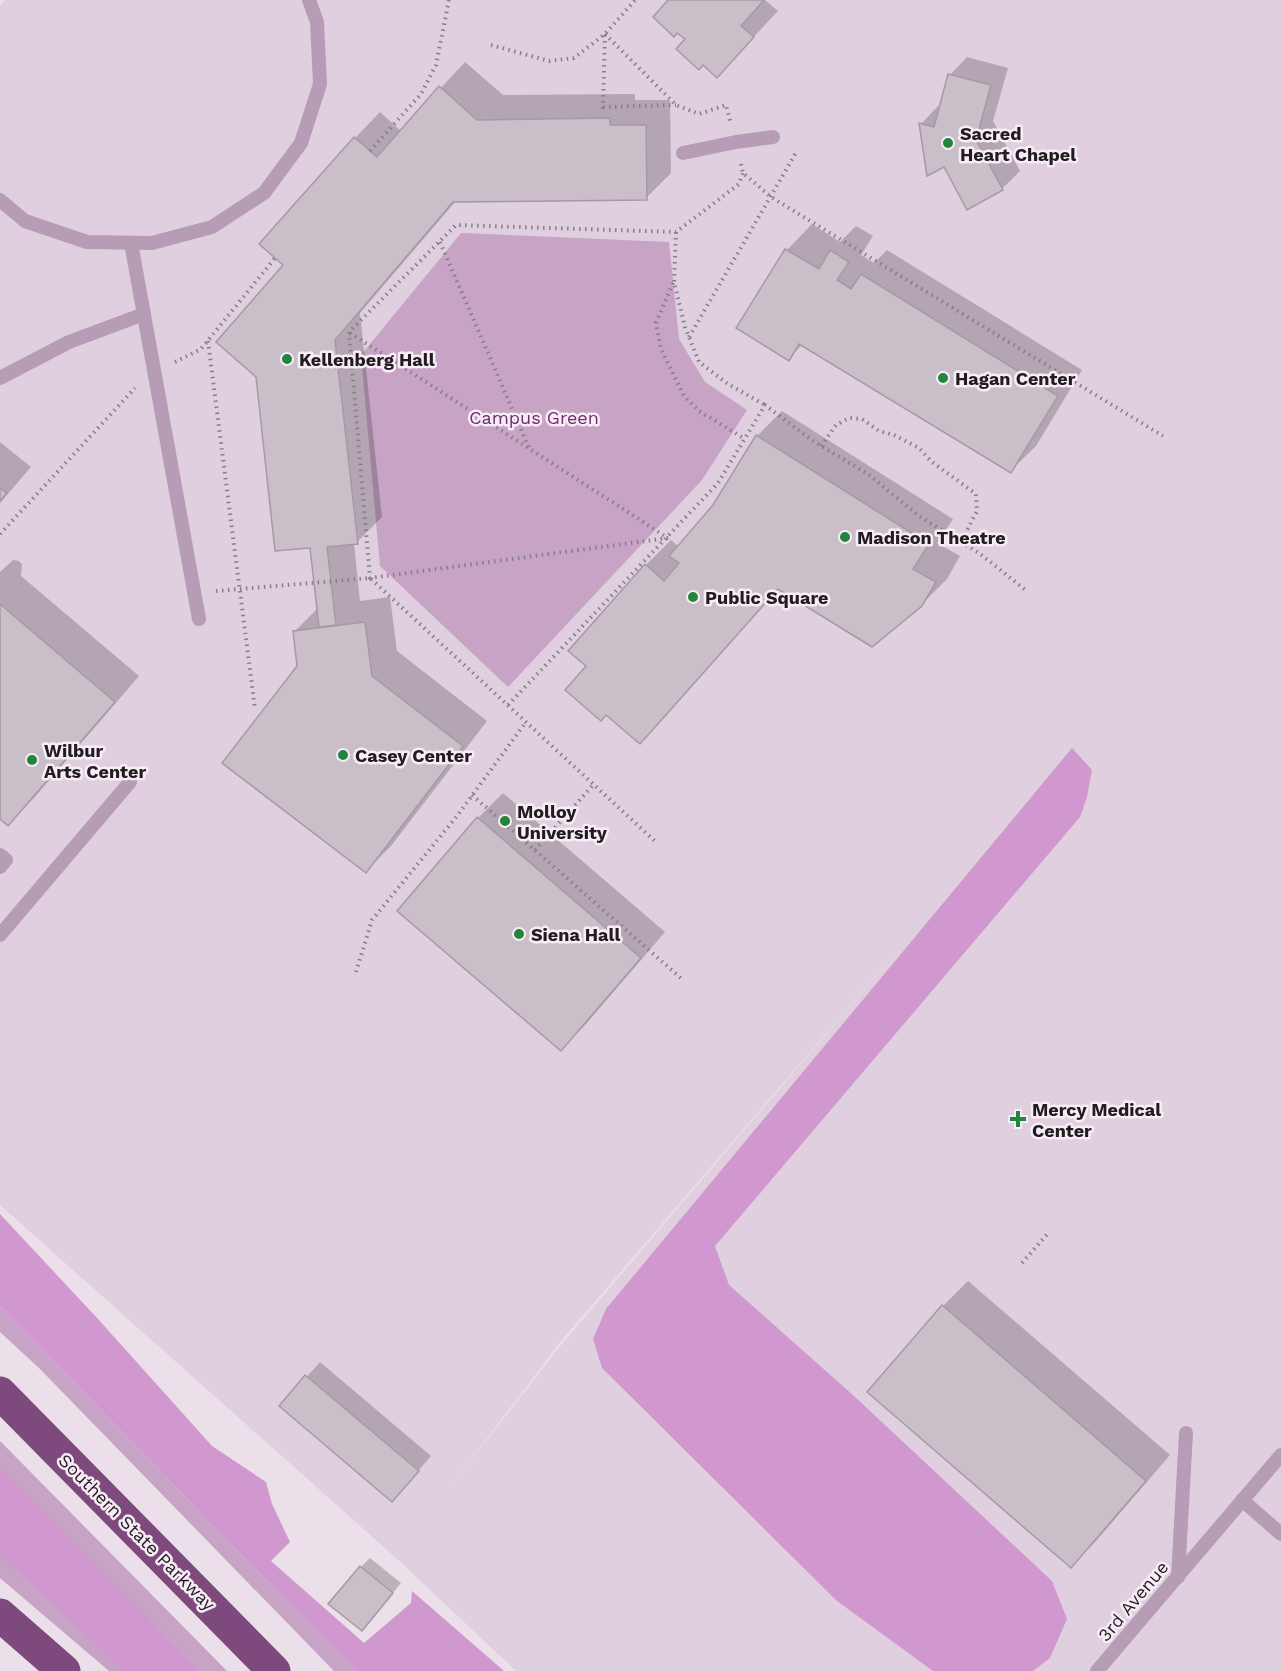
<svg xmlns="http://www.w3.org/2000/svg" width="1281" height="1671" font-family="'Work Sans',sans-serif">
<rect width="100%" height="100%" fill="#ebdfea"/>
<path fill="#e0cfdf" fill-rule="evenodd" d="M5 0H1281V1671H516L395 1557 0 1205V6ZM904 943 561 1345 453 1483 561 1341Z"/>
<g fill="#c7a3c5">
<polygon points="461,233 669,242 679,339 705,382 747,410 702,480 508,687 380,566 361,355"/>
<polygon points="0,1306 241,1555 356,1671 334,1671 39,1368 0,1332"/>
<polygon points="0,1441 227,1671 109,1671 0,1578"/>
</g>
<g fill="#d198cf">
<polygon points="1072,748 1092,770 1087,797 1080,817 715,1246 729,1285 854,1396 1052,1581 1067,1619 1050,1658 1033,1671 933,1671 837,1601 602,1368 593,1339 606,1309"/>
<polygon points="0,1214 98,1319 212,1446 266,1482 272,1504 290,1542 271,1561 364,1643 411,1603 412,1591 504,1671 356,1671 241,1555 0,1306"/>
<polygon points="0,1467 200,1671 124,1671 0,1555"/>
</g>
<g fill="#0003">
<polygon points="670,0 765,0 778,11 717,76 687,39"/>
<polygon points="967,57 1008,68 993,121 1020,171 1002,189 968,208 921,124 938,106 941,107 950,75"/>
<polygon points="465,62 503,95 635,94 635,100 670,100 671,173 646,198 456,201 360,313 382,517 357,542 354,543 360,601 390,597 397,651 487,721 391,846 366,871 294,632 318,608 285,265 261,244 355,138 380,112 401,131"/>
<polygon points="812,224 840,242 856,226 873,236 861,255 874,263 887,250 1082,370 1036,446 1010,471 803,344 788,359 738,328 787,250"/>
<polygon points="782,411 953,519 937,543 960,556 947,579 921,605 779,588 665,717 640,742 588,666 646,565 671,540 679,547 714,506 757,436"/>
<polygon points="0,442 31,467 0,503"/>
<polygon points="13,560 19,561 22,564 21,576 139,676 33,799 8,824 0,817 0,572"/>
<polygon points="503,793 665,932 586,1024 561,1049 478,818"/>
<polygon points="968,1281 1170,1455 1096,1541 1071,1566 943,1306"/>
<polygon points="320,1362 431,1456 405,1486 281,1406"/>
<polygon points="370,1558 401,1583 370,1620 361,1567"/>
</g>
<g fill="#cabfc9" stroke="#a49aa4" stroke-width="1.5">
<polygon points="668,0 764,0 741,26 754,37 717,78 703,65 699,70 676,49 685,39 677,33 674,37 653,17"/>
<polygon points="948,74 991,85 976,140 1003,190 967,210 944,167 927,176 919,123 934,127"/>
<polygon points="439,86 477,120 610,118 610,125 646,125 647,200 453,202 335,340 358,544 327,547 336,625 319,627 310,548 275,551 256,377 216,342 283,265 259,244 354,137 377,157"/>
<polygon points="785,249 819,269 830,250 849,262 837,280 851,289 861,274 1058,396 1011,473 799,344 789,361 736,328"/>
<polygon points="756,435 929,544 913,569 936,582 922,606 872,647 778,589 640,744 606,715 601,721 565,690 586,666 568,651 645,564 664,581 679,563 669,556 713,505"/>
<polygon points="0,488 7,493 0,501"/>
<polygon points="0,604 115,702 8,826 0,819"/>
<polygon points="365,622 372,676 463,746 366,873 222,763 297,666 293,631"/>
<polygon points="477,817 641,958 561,1051 397,911"/>
<polygon points="942,1305 1146,1481 1071,1568 867,1392"/>
<polygon points="305,1375 419,1471 392,1502 279,1406"/>
<polygon points="360,1566 393,1593 362,1631 328,1604"/>
</g>
<g fill="none" stroke-linecap="round" stroke-linejoin="round">
<g stroke="#877f87" stroke-width="4" stroke-dasharray="1.5 4.5" stroke-linecap="butt">
<polyline points="605,34 676,105 699,114 726,105 730,121"/>
<polyline points="605,35 603,107 676,105"/>
<polyline points="491,45 549,61 574,58 605,34 635,0"/>
<polyline points="370,151 421,94 436,65 449,0"/>
<polyline points="741,164 743,173 771,197 1163,436"/>
<polyline points="676,232 674,282 685,327 699,362 728,384 765,405"/>
<polyline points="440,242 529,448"/>
<polyline points="673,283 656,323 661,349 684,396 699,411 745,439"/>
<polyline points="350,333 668,538"/>
<polyline points="689,337 797,151"/>
<polyline points="208,341 255,709"/>
<polyline points="175,362 201,349 275,258"/>
<polyline points="821,446 836,425 849,418 862,419 879,431 894,435 919,448 932,462 976,494 977,511 961,542"/>
<polyline points="0,534 135,388"/>
<polyline points="668,538 370,578 349,332 456,225 676,232 739,184 743,173"/>
<polyline points="216,591 370,578 657,843"/>
<polyline points="508,705 718,483 765,405 813,441 868,474 919,516 979,553 1028,592"/>
<polyline points="472,795 683,980"/>
<polyline points="535,850 594,784"/>
<polyline points="356,972 372,920 457,816 526,722"/>
<polyline points="1022,1263 1049,1232"/>
</g>
<g stroke="#b69cb5" stroke-width="14">
<polyline points="683,153 736,142 773,137"/>
<polyline points="0,200 25,221 87,242 152,243 212,227 264,193 301,143 320,84 317,22 309,0"/>
<polyline points="131,243 199,619"/>
<polyline points="0,378 69,342 144,314"/>
<polyline points="0,855 6,860 0,867"/>
<polyline points="0,935 130,782"/>
<polyline points="1242,1500 1281,1534"/>
<polyline points="1178,1577 1186,1433"/>
<polyline points="1097,1671 1281,1455"/>
</g>
<g stroke="#7e4a7d" stroke-width="33">
<polyline points="0,1393 274,1671"/>
<polyline points="0,1615 64,1671"/>
</g>
</g>
<g fill="#21863b" stroke="#f8ecf7" stroke-width="2">
<circle cx="948" cy="143" r="6"/>
<circle cx="287" cy="359" r="6"/>
<circle cx="943" cy="378" r="6"/>
<circle cx="845" cy="537" r="6"/>
<circle cx="693" cy="597" r="6"/>
<circle cx="343" cy="755" r="6"/>
<circle cx="32" cy="760" r="6"/>
<circle cx="505" cy="821" r="6"/>
<circle cx="519" cy="934" r="6"/>
<path d="M1015 1110h6v6h6v6h-6v6h-6v-6h-6v-6h6z"/>
</g>
<g text-anchor="middle" dominant-baseline="central" stroke-width="5" stroke-linejoin="round" paint-order="stroke">
<g font-size="18" font-weight="bold" fill="#201c20" stroke="#f8ecf7" text-anchor="start">
<text x="960" y="133">Sacred<tspan x="960" dy="21">Heart Chapel</tspan></text>
<text x="299" y="359">Kellenberg Hall</text>
<text x="955" y="378">Hagan Center</text>
<text x="857" y="537">Madison Theatre</text>
<text x="705" y="597">Public Square</text>
<text x="44" y="750">Wilbur<tspan x="44" dy="21">Arts Center</tspan></text>
<text x="355" y="755">Casey Center</text>
<text x="517" y="811">Molloy<tspan x="517" dy="21">University</tspan></text>
<text x="531" y="934">Siena Hall</text>
<text x="1032" y="1109">Mercy Medical<tspan x="1032" dy="21">Center</tspan></text>
</g>
<g font-size="18" fill="#6e2b6e" stroke="#f8ecf7">
<text x="534" y="417">Campus Green</text>
</g>
<g font-size="18" fill="#201c20" stroke="#f8ecf7">
<text transform="translate(137 1532) rotate(45)">Southern State Parkway</text>
<text transform="translate(1133 1601) rotate(-50)">3rd Avenue</text>
</g>
</g>
</svg>
